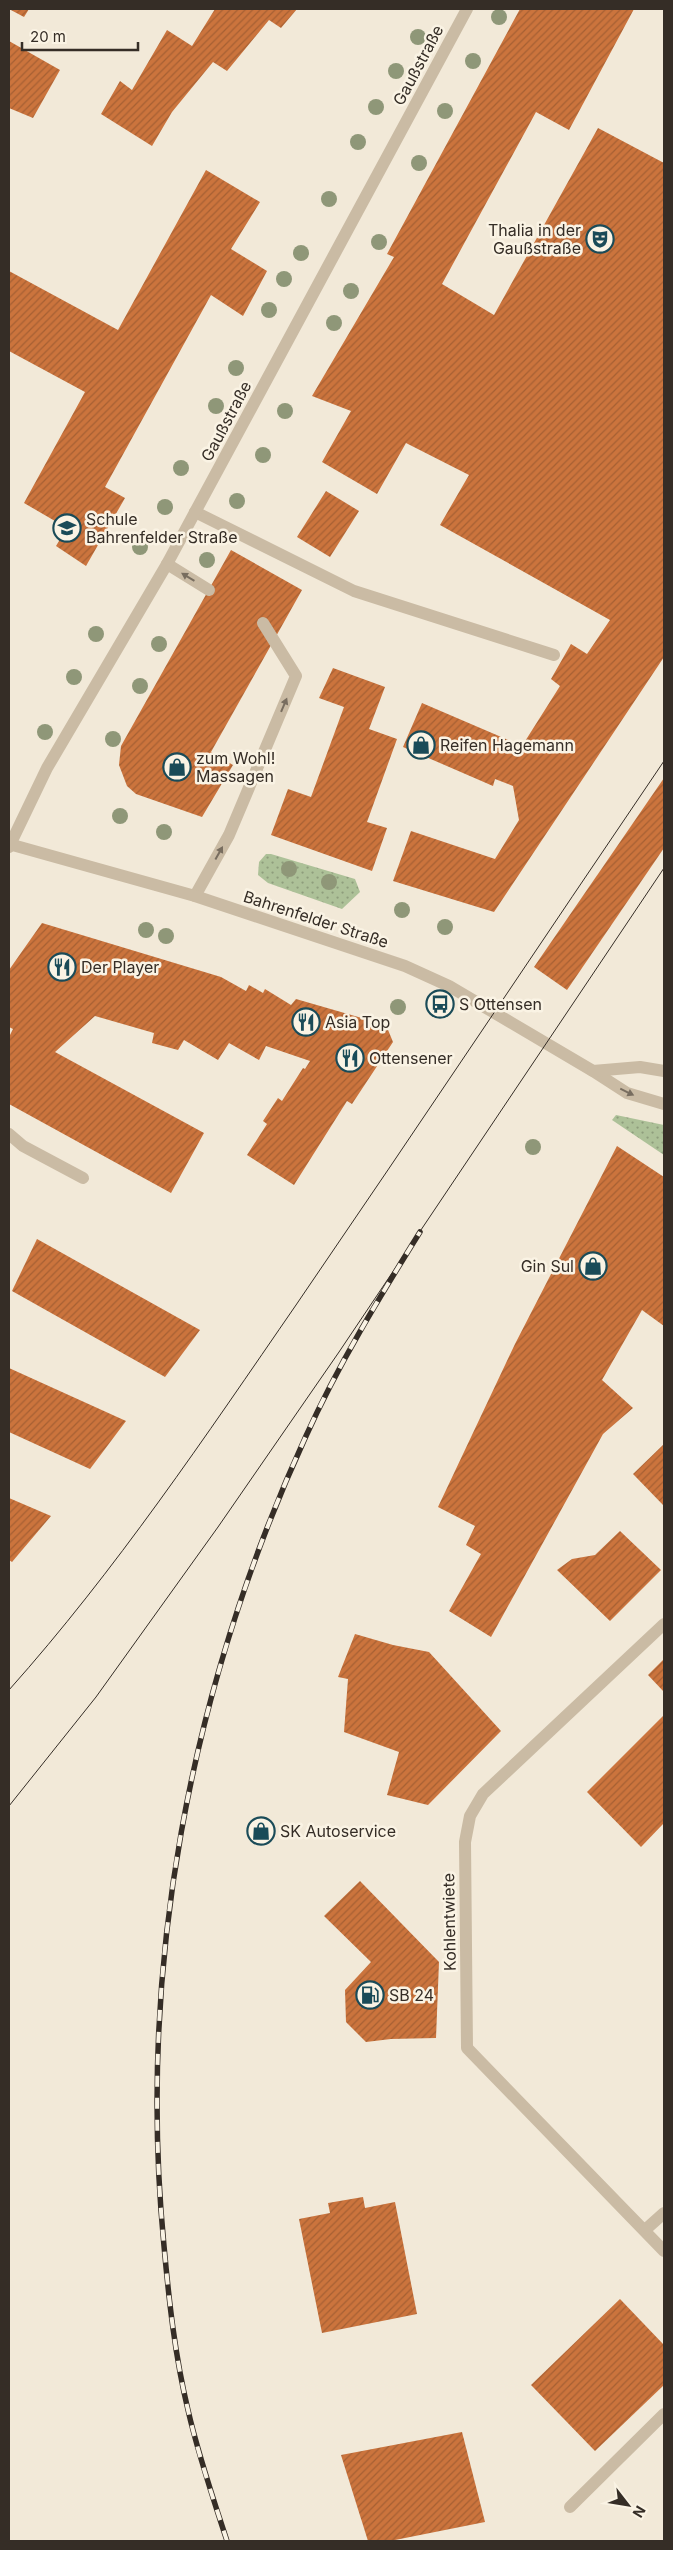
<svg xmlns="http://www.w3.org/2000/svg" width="673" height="2550" font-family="Inter,sans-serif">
<defs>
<pattern id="grass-dots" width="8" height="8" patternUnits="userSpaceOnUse" patternTransform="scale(1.25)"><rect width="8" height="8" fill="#adc198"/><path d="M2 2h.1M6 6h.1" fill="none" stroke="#8e9d7c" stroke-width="1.8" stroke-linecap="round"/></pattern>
<pattern id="building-hatch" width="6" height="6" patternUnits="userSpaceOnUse" patternTransform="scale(1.25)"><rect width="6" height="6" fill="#cb743d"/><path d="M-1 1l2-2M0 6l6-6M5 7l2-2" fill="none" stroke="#a66033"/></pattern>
</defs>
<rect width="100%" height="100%" fill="#f2e9d8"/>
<g fill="url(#grass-dots)">
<polygon points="266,854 271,854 355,879 360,892 342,909 268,883 258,875 259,862"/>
<polygon points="616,1115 664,1125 664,1155 612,1120"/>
</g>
<g fill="url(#building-hatch)">
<polygon points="9,9 29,9 24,17"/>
<polygon points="215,9 297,9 281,28 269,20 227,71 213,62 172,112 152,146 101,114 120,81 132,90 167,30 192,46"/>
<polygon points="520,9 634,9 569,130 536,112 442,284 494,315 598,128 664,163 664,657 494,912 393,881 411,831 495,859 519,820 513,786 495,779 493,786 403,747 422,703 522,746 560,686 551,679 571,644 587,654 610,620 440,525 469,475 406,443 377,494 322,462 351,411 312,396 394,257 387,254"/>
<polygon points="9,41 60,70 33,118 9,108"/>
<polygon points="206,170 260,202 231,249 267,271 243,316 211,295 105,487 125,498 86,566 56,546 67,528 24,503 85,392 9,351 9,271 118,330"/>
<polygon points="326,491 359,511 330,557 297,537"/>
<polygon points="231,550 302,590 211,752 233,765 202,817 136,794 127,786 119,765 121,746"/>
<polygon points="333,668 385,687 369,729 397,739 367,822 387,828 372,871 271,835 288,789 311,797 344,707 319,698"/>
<polygon points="664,778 664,848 567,990 534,967"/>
<polygon points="42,923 221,977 246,991 249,985 263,993 265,989 291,1005 296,999 386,1025 393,1042 352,1104 347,1101 294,1185 247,1155 267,1124 263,1121 278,1098 282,1101 303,1068 305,1069 310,1061 266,1046 259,1060 229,1043 218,1060 184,1040 178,1050 152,1043 154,1033 95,1016 55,1052 204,1133 171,1193 9,1104 9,1037 13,1029 9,1027 9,970"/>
<polygon points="617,1146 664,1177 664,1326 642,1310 602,1380 633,1408 603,1434 491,1637 449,1611 481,1554 466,1545 475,1526 438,1507 515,1344"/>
<polygon points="37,1239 200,1330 165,1377 12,1291"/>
<polygon points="9,1368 126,1421 90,1469 9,1432"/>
<polygon points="664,1444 664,1506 633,1474"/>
<polygon points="9,1498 51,1516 12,1562 9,1560"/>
<polygon points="620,1531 661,1570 610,1621 557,1570 572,1559 595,1555"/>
<polygon points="355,1634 393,1645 429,1652 501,1731 428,1805 387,1795 399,1752 344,1732 348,1679 338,1677"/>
<polygon points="664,1659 664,1692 648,1675"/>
<polygon points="664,1715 664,1823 641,1847 587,1792"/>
<polygon points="360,1881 439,1962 436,2038 391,2039 366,2042 346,2022 345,1990 371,1962 324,1916"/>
<polygon points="363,2197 365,2208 395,2202 417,2314 322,2333 299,2219 330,2213 328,2203"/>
<polygon points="620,2299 664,2345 664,2385 595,2451 531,2385"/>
<polygon points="462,2432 485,2522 390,2541 368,2541 341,2455"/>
</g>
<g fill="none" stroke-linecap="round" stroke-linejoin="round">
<g stroke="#cabba4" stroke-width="12">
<polyline points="195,512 354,591 554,655"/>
<polyline points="167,564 209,590"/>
<polyline points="195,896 229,835 296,676 263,623"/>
<polyline points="9,1134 23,1146 83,1178"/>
<polyline points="570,2507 664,2414"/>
</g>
<g stroke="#cabba4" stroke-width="12">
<polyline points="9,847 47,768 167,564 467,9"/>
<polyline points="664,1624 483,1794 470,1816 465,1842 467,2048 664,2251"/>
<polyline points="645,2230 664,2213"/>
</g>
<g stroke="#cabba4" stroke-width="12">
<polyline points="9,844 195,896 405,966 449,986 593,1071 627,1093 664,1104"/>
<polyline points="593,1071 640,1067 664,1071"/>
</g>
<g stroke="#352d26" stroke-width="1">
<path d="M9 1690C116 1570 205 1437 296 1305 420 1124 541 942 664 761"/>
<polyline points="9,1806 96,1697 218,1527 339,1352 664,868"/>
</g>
<g stroke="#352d26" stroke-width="5.5">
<path id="rail" d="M227 2541C213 2498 198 2454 188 2410 175 2356 169 2301 164 2246 137 1968 190 1689 306 1436 338 1365 379 1298 420 1232"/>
</g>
<use href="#rail" stroke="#faf3e4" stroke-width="4" stroke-dasharray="11" stroke-linecap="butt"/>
</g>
<g fill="#8f9778">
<circle cx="499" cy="17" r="8"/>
<circle cx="418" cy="37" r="8"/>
<circle cx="473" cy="61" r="8"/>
<circle cx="396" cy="71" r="8"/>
<circle cx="376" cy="107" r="8"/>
<circle cx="445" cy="111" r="8"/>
<circle cx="358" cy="142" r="8"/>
<circle cx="419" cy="163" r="8"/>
<circle cx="329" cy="199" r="8"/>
<circle cx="379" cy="242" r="8"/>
<circle cx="301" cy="253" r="8"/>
<circle cx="284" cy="279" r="8"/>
<circle cx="351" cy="291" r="8"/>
<circle cx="269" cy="310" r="8"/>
<circle cx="334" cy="323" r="8"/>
<circle cx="236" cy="368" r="8"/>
<circle cx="216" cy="406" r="8"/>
<circle cx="285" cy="411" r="8"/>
<circle cx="263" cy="455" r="8"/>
<circle cx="181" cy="468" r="8"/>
<circle cx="237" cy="501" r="8"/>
<circle cx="165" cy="507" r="8"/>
<circle cx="140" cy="547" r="8"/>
<circle cx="207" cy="560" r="8"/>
<circle cx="96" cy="634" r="8"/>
<circle cx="159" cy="644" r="8"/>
<circle cx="74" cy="677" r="8"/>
<circle cx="140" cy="686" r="8"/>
<circle cx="45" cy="732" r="8"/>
<circle cx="113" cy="739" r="8"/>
<circle cx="120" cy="816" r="8"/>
<circle cx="164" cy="832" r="8"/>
<circle cx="289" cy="869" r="8"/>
<circle cx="329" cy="882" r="8"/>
<circle cx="402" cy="910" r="8"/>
<circle cx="445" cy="927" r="8"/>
<circle cx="146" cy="930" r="8"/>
<circle cx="166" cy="936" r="8"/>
<circle cx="398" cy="1007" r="8"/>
<circle cx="533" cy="1147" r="8"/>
</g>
<defs><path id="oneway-solid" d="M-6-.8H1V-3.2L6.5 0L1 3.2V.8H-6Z" transform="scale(1.25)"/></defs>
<g fill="#786d5f">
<use href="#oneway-solid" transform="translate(188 577) rotate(-149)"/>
<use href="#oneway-solid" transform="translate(284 705) rotate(-67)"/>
<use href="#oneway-solid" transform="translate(219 853) rotate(-61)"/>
<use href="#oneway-solid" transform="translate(627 1092) rotate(26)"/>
</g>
<defs>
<g id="theatre-ring" transform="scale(1.4375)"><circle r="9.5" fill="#faf3e4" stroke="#1a4b58" stroke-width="1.5"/><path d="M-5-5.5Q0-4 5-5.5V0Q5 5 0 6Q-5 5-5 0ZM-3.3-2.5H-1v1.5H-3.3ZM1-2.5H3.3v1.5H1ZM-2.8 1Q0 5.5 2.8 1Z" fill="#1a4b58"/></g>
<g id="school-ring" transform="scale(1.4375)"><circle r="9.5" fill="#faf3e4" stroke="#1a4b58" stroke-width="1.5"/><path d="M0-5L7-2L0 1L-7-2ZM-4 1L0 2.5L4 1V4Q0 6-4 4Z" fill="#1a4b58"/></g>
<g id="shop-ring" transform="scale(1.4375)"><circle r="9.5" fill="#faf3e4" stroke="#1a4b58" stroke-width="1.5"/><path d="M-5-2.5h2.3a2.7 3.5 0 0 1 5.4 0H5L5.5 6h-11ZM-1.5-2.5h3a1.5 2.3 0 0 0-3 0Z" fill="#1a4b58"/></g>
<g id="restaurant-ring" transform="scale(1.4375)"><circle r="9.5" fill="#faf3e4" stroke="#1a4b58" stroke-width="1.5"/><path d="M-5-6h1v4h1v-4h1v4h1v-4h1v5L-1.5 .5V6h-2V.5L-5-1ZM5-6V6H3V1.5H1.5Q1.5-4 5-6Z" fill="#1a4b58"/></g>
<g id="bus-ring" transform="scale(1.4375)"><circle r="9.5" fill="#faf3e4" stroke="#1a4b58" stroke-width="1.5"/><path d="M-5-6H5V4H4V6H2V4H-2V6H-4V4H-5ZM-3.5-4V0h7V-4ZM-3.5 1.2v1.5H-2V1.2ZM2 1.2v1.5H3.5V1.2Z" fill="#1a4b58"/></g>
<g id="fuel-ring" transform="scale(1.4375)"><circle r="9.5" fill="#faf3e4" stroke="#1a4b58" stroke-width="1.5"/><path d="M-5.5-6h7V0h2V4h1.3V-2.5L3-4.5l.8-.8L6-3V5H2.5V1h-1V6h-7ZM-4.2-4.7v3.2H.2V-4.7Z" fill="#1a4b58"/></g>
</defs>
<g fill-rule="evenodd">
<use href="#theatre-ring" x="600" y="239"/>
<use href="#school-ring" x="67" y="528"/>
<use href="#shop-ring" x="421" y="745"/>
<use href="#shop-ring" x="177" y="767"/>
<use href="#restaurant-ring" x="62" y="967"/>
<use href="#bus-ring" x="440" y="1004"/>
<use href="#restaurant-ring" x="306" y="1022"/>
<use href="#restaurant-ring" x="350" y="1058"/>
<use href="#shop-ring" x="593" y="1266"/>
<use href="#shop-ring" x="261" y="1831"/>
<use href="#fuel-ring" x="370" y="1995"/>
</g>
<g text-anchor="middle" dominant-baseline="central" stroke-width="5" stroke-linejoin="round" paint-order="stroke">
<g font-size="16" fill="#352d26" stroke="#faf3e4">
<text transform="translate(418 65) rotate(-62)">Gaußstraße</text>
<text transform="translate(226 421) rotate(-62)">Gaußstraße</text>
<text transform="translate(316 919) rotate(18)">Bahrenfelder Straße</text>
<text transform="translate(449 1922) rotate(-91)">Kohlentwiete</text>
</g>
<g font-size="16" fill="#352d26" stroke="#faf3e4" text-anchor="start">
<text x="581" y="230" text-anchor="end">Thalia in der<tspan x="581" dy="18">Gaußstraße</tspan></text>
<text x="86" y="519">Schule<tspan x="86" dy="18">Bahrenfelder Straße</tspan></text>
<text x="440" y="745">Reifen Hagemann</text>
<text x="196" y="758">zum Wohl!<tspan x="196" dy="18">Massagen</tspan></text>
<text x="81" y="967">Der Player</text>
<text x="459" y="1004">S Ottensen</text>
<text x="325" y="1022">Asia Top</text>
<text x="369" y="1058">Ottensener</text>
<text x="574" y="1266" text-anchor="end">Gin Sul</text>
<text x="280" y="1831">SK Autoservice</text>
<text x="389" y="1995">SB 24</text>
</g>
</g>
<rect width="673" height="2550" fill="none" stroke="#352d26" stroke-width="20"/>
<g transform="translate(628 2505) rotate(121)" stroke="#faf3e4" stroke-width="4" paint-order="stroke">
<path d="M0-4L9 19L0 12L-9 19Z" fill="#352d26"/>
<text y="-8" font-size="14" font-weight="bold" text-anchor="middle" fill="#352d26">N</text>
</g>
<path d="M22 42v8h116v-8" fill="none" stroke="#352d26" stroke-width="2.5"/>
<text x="30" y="42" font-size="15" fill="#352d26" stroke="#faf3e4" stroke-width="4" paint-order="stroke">20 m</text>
</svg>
